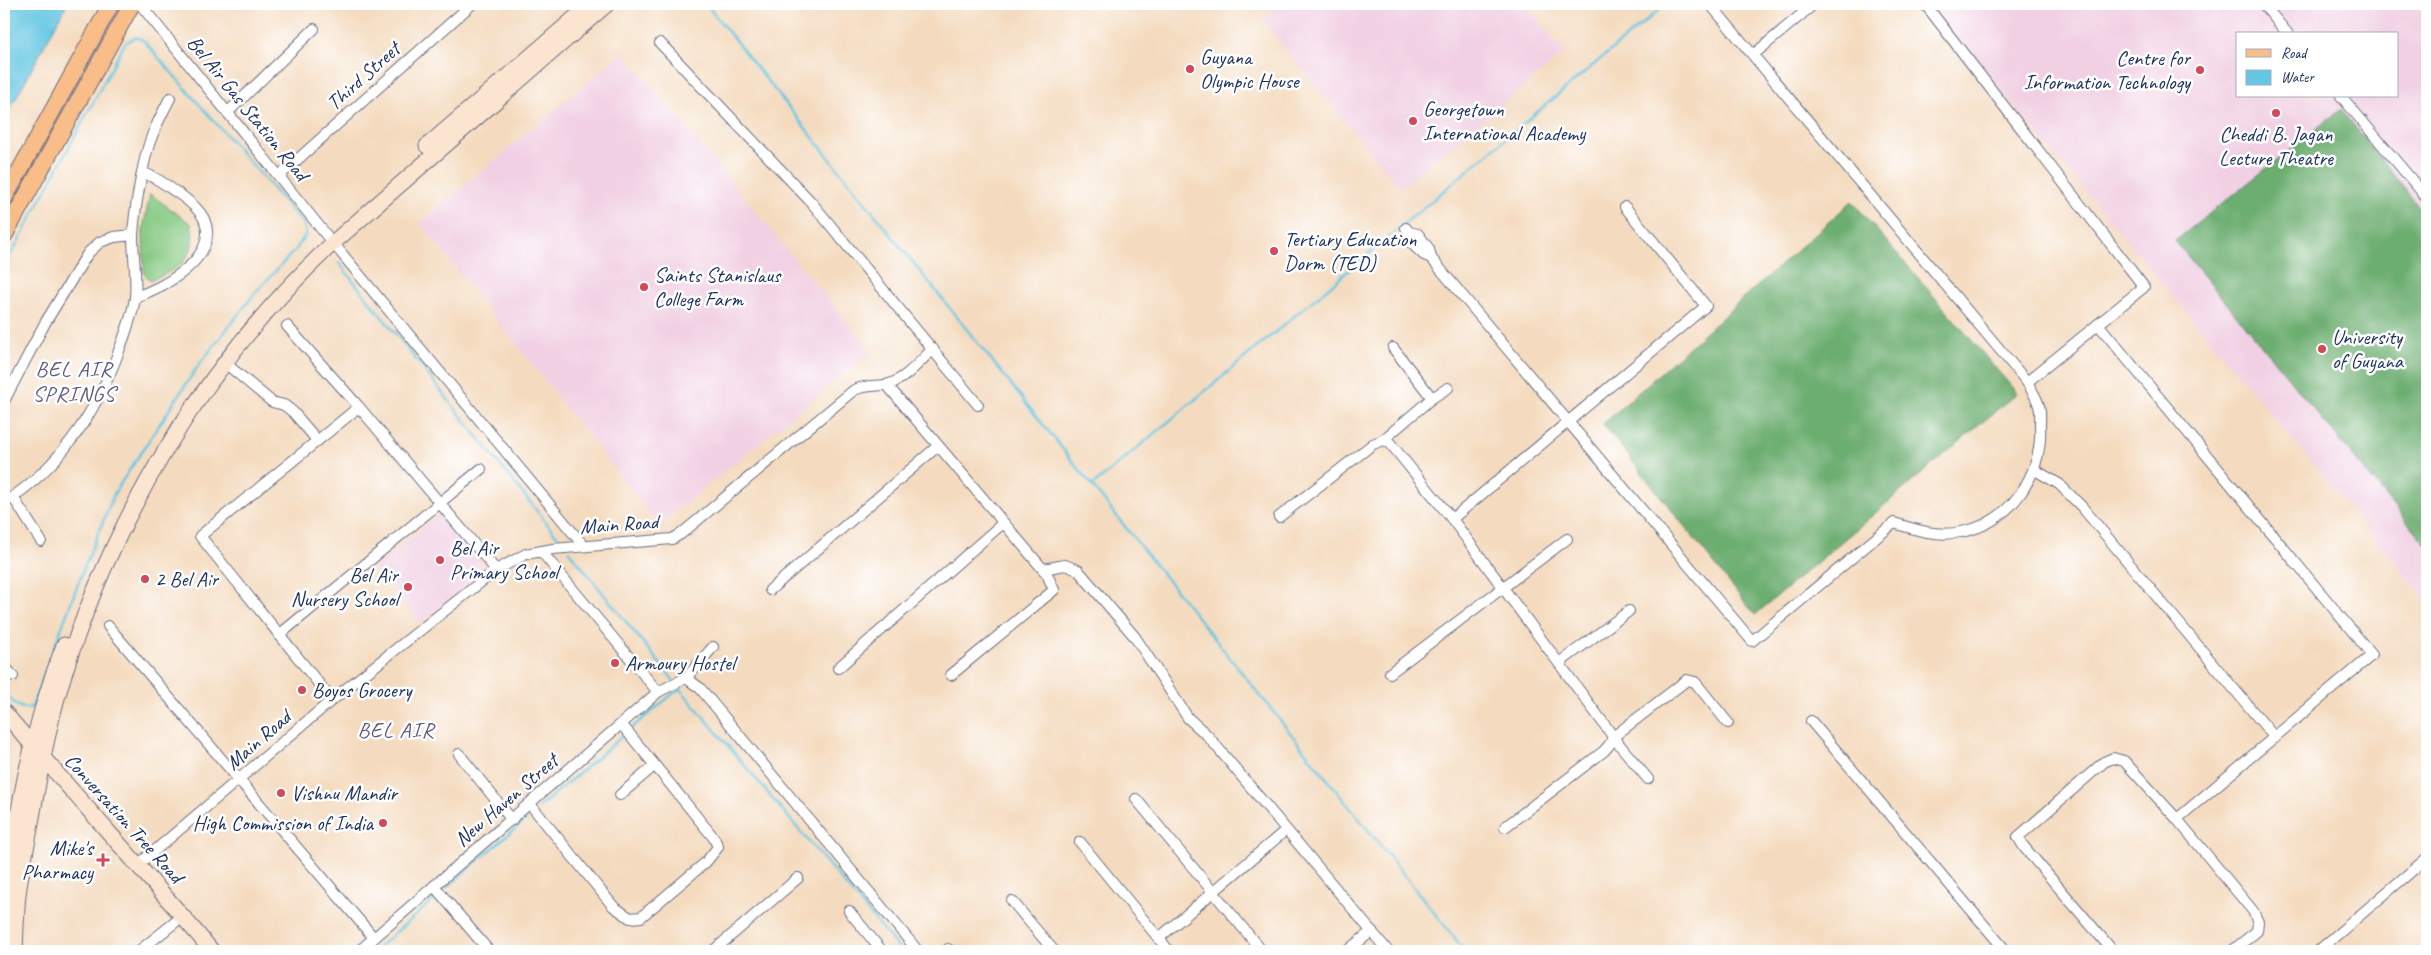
<svg xmlns="http://www.w3.org/2000/svg" width="2431" height="955" font-family="Caveat,sans-serif">
<rect width="100%" height="100%" fill="#fff"/>
<filter id="ink" filterUnits="userSpaceOnUse"><feTurbulence type="fractalNoise" baseFrequency=".02" numOctaves="2"/><feDisplacementMap in="SourceGraphic" scale="10" xChannelSelector="R" yChannelSelector="G"/><feConvolveMatrix kernelMatrix="1 2 1 2 8 2 1 2 1" color-interpolation-filters="sRGB"/></filter>
<filter id="wash" filterUnits="userSpaceOnUse"><feTurbulence type="fractalNoise" baseFrequency=".0096" numOctaves="4" result="noise"/><feDisplacementMap in="SourceGraphic" scale="20" xChannelSelector="R" yChannelSelector="G"/><feGaussianBlur stdDeviation="1.12" result="paint"/><feColorMatrix in="noise" values="0 0 0 0 0 0 0 0 0 0 0 0 0 0 0 0 0 1.4 0 .05"/><feComposite in="paint" operator="in"/></filter>
<g filter="url(#wash)">
<rect width="100%" height="100%" fill="#f4dbbf"/>
<g fill="#f1d0e3" fill-rule="evenodd">
<polygon points="1281,4 1525,4 1565,53 1400,188 1262,20"/>
<path d="M1929 4H2427V601ZM2237 34H2397V96H2237Z"/>
<polygon points="623,52 871,351 659,525 420,223"/>
<polygon points="439,513 486,569 421,623 374,568"/>
</g>
<path fill="#86c982" stroke="#507c70" d="M150 194 191 224C199 256 178 271 150 280L144 274 143 230Z"/>
<g fill="#6cad70" stroke="#446e67">
<polygon points="2341,109 2427,217 2427,546 2175,241"/>
<polygon points="1852,201 2017,393 1755,615 1603,424"/>
</g>
<polygon fill="#64c6e2" stroke="#407aa0" points="4,4 67,4 4,120"/>
<g fill="none" stroke-linecap="round" stroke-linejoin="round">
<g stroke="#64c6e2" stroke-width="2.5">
<polyline points="706,4 1465,951"/>
<polyline points="339,263 564,545"/>
<path d="M4 268 125 43 135 37 143 40 304 224 306 234 297 248 256 292 198 366 115 492 84 568 32 707C18 712 11 700 4 691"/>
<polyline points="1092,486 1666,4"/>
<polyline points="569,551 674,681"/>
<polyline points="677,685 901,951"/>
<polyline points="629,730 680,688"/>
<polyline points="538,808 625,734"/>
<polyline points="442,892 534,812"/>
<polyline points="374,951 438,896"/>
</g>
</g>
</g>
<g filter="url(#ink)">
<g fill="none" stroke-linecap="round" stroke-linejoin="round">
<g stroke="#676b80" stroke-width="12">
<g id="street">
<polyline points="140,4 327,236"/>
<polyline points="1925,4 2144,287 2027,382"/>
<polyline points="2263,4 2288,34"/>
<polyline points="660,43 812,203 978,405"/>
<polyline points="1753,55 1814,4"/>
<polyline points="2341,96 2427,198"/>
<polyline points="228,112 314,29"/>
<polyline points="279,176 472,4"/>
<path d="M1406 228 1409 232V241L1424 255 1431 258 1752 641 1894 523C1916 530 1937 537 1961 532 2011 523 2043 474 2040 425 2040 419 2041 412 2039 406 2037 398 2031 389 2027 382L1710 4"/>
<polyline points="1409,232 1418,234 1429,249 1431,258"/>
<polyline points="333,243 583,545"/>
<path d="M135 297C163 288 221 257 204 219 198 207 184 197 173 190 164 183 154 177 144 173"/>
<polyline points="2098,324 2372,655 2177,819"/>
<polyline points="287,326 359,407 496,570"/>
<polyline points="1393,348 1432,398"/>
<polyline points="224,362 272,402 284,405 293,412 317,440"/>
<polyline points="887,385 1047,574 1054,590 951,675"/>
<polyline points="4,401 45,323 88,253 100,242 114,237 133,235"/>
<polyline points="1383,440 1432,398 1448,388"/>
<polyline points="2035,470 2059,484 2082,507 2275,738"/>
<polyline points="13,497 41,541"/>
<path d="M4 503C61 466 97 412 120 348 126 332 133 314 135 297 137 277 133 256 133 236 134 213 143 158 152 136 157 123 164 110 170 98"/>
<polyline points="1279,517 1373,444 1383,440 1390,443 1452,519 1607,728 1613,737 1610,744 1604,751 1505,827"/>
<polyline points="1452,519 1706,306 1625,207"/>
<polyline points="541,551 658,692"/>
<polyline points="1043,569 1065,565 1078,570 1135,637 1188,718 1207,735 1388,951"/>
<polyline points="770,590 938,446"/>
<polyline points="108,626 374,938"/>
<polyline points="279,635 481,469"/>
<polyline points="1559,663 1629,611"/>
<polyline points="4,666 13,676"/>
<polyline points="838,668 1003,523"/>
<polyline points="1390,673 1567,539"/>
<polyline points="686,678 713,647"/>
<polyline points="332,700 200,536 359,407"/>
<polyline points="1811,721 2006,951"/>
<polyline points="459,754 512,820"/>
<polyline points="1648,779 1613,737 1687,680 1695,682 1728,723"/>
<polyline points="620,795 654,766"/>
<polyline points="1136,799 1262,951"/>
<polyline points="530,804 613,906 630,918 641,917 706,862 718,847 714,838 622,725"/>
<polyline points="1080,842 1169,951"/>
<path d="M139 864 332 700 496 570 526 554 553 549 672 539 681 534 854 390C866 384 878 387 889 384 906 379 921 360 933 349"/>
<polyline points="434,886 489,951"/>
<polyline points="1012,901 1054,951"/>
<polyline points="849,911 882,951"/>
<polyline points="1159,938 1286,830"/>
<polyline points="948,949 950,951"/>
<polyline points="139,951 183,916"/>
<polyline points="359,951 658,692 686,678 700,688 918,951"/>
<polyline points="713,951 798,878"/>
<polyline points="1347,951 1372,931"/>
<polyline points="2113,951 2024,847 2018,837 2104,762 2113,758 2124,761 2177,819 2253,911 2258,922 2257,931 2232,951"/>
<polyline points="2318,951 2427,858"/>
</g>
</g>
<g stroke="#676b80" stroke-width="17">
<g id="secondary">
<polyline points="427,146 584,10"/>
<path d="M4 712C72 793 144 870 212 951"/>
<path d="M4 943C11 839 26 743 64 645"/>
<path d="M15 951C16 933 16 914 18 895 21 869 28 843 32 817 40 772 48 727 61 684 113 515 205 363 333 243L607 4"/>
</g>
</g>
<g stroke="#676b80" stroke-width="18">
<g id="primary">
<polyline points="4,199 111,4"/>
<polyline points="4,236 132,4"/>
</g>
</g>
<use href="#street" stroke="#fff" stroke-width="10"/>
<use href="#secondary" stroke="#fce5d0" stroke-width="15"/>
<use href="#primary" stroke="#f8bd89" stroke-width="16"/>
</g>
</g>
<g fill="#d1495b" stroke="#fff" stroke-width="2">
<circle cx="1190" cy="69" r="5"/>
<circle cx="2200" cy="70" r="5"/>
<circle cx="2276" cy="113" r="5"/>
<circle cx="1413" cy="121" r="5"/>
<circle cx="1274" cy="251" r="5"/>
<circle cx="644" cy="287" r="5"/>
<circle cx="2322" cy="349" r="5"/>
<circle cx="440" cy="560" r="5"/>
<circle cx="145" cy="579" r="5"/>
<circle cx="408" cy="587" r="5"/>
<circle cx="615" cy="663" r="5"/>
<circle cx="302" cy="690" r="5"/>
<circle cx="281" cy="793" r="5"/>
<circle cx="383" cy="823" r="5"/>
<path d="M100.5 852.5h5v5h5v5h-5v5h-5v-5h-5v-5h5z"/>
</g>
<g text-anchor="middle" dominant-baseline="central" stroke-width="5" stroke-linejoin="round" paint-order="stroke">
<g font-size="21" fill="#1b2f5e" stroke="#fff" text-anchor="start">
<text x="1200" y="57">Guyana<tspan x="1200" dy="24">Olympic House</tspan></text>
<text x="2190" y="58" text-anchor="end">Centre for<tspan x="2190" dy="24">Information Technology</tspan></text>
<text x="1423" y="109">Georgetown<tspan x="1423" dy="24">International Academy</tspan></text>
<text x="2276" y="134" text-anchor="middle">Cheddi B. Jagan<tspan x="2276" dy="24">Lecture Theatre</tspan></text>
<text x="1284" y="239">Tertiary Education<tspan x="1284" dy="24">Dorm (TED)</tspan></text>
<text x="654" y="275">Saints Stanislaus<tspan x="654" dy="24">College Farm</tspan></text>
<text x="2332" y="337">University<tspan x="2332" dy="24">of Guyana</tspan></text>
<text x="450" y="548">Bel Air<tspan x="450" dy="24">Primary School</tspan></text>
<text x="398" y="575" text-anchor="end">Bel Air<tspan x="398" dy="24">Nursery School</tspan></text>
<text x="155" y="579">2 Bel Air</text>
<text x="625" y="663">Armoury Hostel</text>
<text x="312" y="690">Boyos Grocery</text>
<text x="291" y="793">Vishnu Mandir</text>
<text x="373" y="823" text-anchor="end">High Commission of India</text>
<text x="93" y="848" text-anchor="end">Mike's<tspan x="93" dy="24">Pharmacy</tspan></text>
</g>
<g font-size="21" fill="#1b2f5e" stroke="#fff">
<text transform="translate(363 76) rotate(-42)">Third Street</text>
<text transform="translate(248 108) rotate(51)">Bel Air Gas Station Road</text>
<text transform="translate(619 524) rotate(-4)">Main Road</text>
<text transform="translate(258 740) rotate(-41)">Main Road</text>
<text transform="translate(506 800) rotate(-41)">New Haven Street</text>
<text transform="translate(124 818) rotate(48)">Conversation Tree Road</text>
</g>
<g font-size="22" letter-spacing="1" fill="#5d5a81" stroke="#fff">
<text x="74" y="369">BEL AIR<tspan x="74" dy="25">SPRINGS</tspan></text>
<text x="396" y="730">BEL AIR</text>
</g>
</g>
<rect width="2431" height="955" fill="none" stroke="#fff" stroke-width="20"/>
<rect x="2236" y="32" width="162" height="65" fill="#ffffff" stroke="#a4acbf"/>
<rect x="2246" y="49" width="25" height="8" fill="#f8bd89" stroke="#a4acbf"/>
<text x="2281" y="58" font-size="15" fill="#1b2f5e">Road</text>
<rect x="2246" y="70" width="25" height="15" fill="#64c6e2" stroke="#a4acbf"/>
<text x="2281" y="82" font-size="15" fill="#1b2f5e">Water</text>
</svg>
